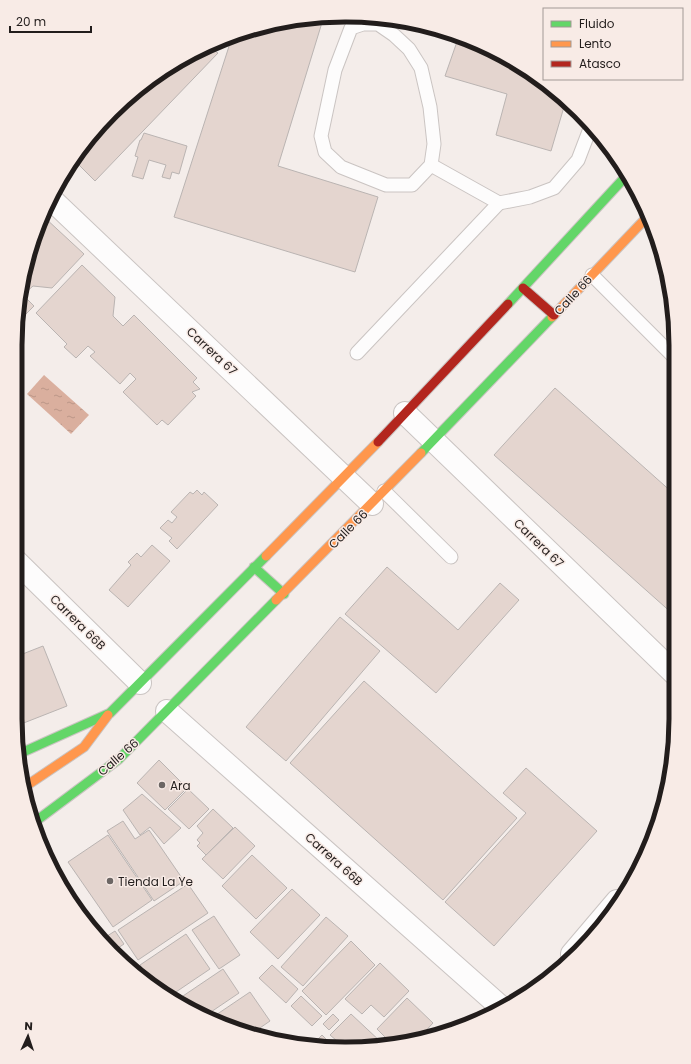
<svg xmlns="http://www.w3.org/2000/svg" width="691" height="1064" font-family="Poppins,sans-serif">
<defs>
<pattern id="water-ripples" width="26" height="14" patternUnits="userSpaceOnUse"><rect width="26" height="14" fill="#daaf9e"/><path d="M2 4q2-2 4 0t4 0M15 11q2-2 4 0t4 0" fill="none" stroke="#bb9688"/></pattern>
</defs>
<rect width="100%" height="100%" fill="#f4edea"/>
<polygon fill="url(#water-ripples)" points="44,375 89,415 71,434 27,394"/>
<g fill="#e4d5cf" stroke="#bab4b2">
<polygon points="324,16 278,166 378,197 355,272 174,217 232,37 260,26"/>
<polygon points="459,36 511,59 566,100 551,151 496,135 507,94 445,76"/>
<polygon points="227,39 215,51 218,53 95,181 75,161 97,127 144,83 200,49"/>
<polygon points="144,133 187,146 179,174 172,172 170,179 162,177 166,165 149,160 143,179 132,176 138,157 135,156 140,140 141,140"/>
<polygon points="44,217 84,254 52,288 33,286 23,295 34,306 18,322 18,302"/>
<polygon points="82,265 115,297 113,316 123,326 134,315 197,378 193,382 200,389 192,392 196,396 168,425 162,420 157,425 123,392 136,379 130,373 120,384 90,356 95,352 88,346 76,358 64,347 67,344 36,313"/>
<polygon points="555,388 674,494 674,615 494,455"/>
<polygon points="197,490 202,495 204,492 218,505 177,549 169,541 172,538 160,528 168,520 172,523 177,517 171,512 190,492 193,494"/>
<polygon points="152,545 170,561 128,607 109,590 131,565 128,562 137,553 141,557"/>
<polygon points="387,567 458,630 500,583 519,600 436,693 345,614"/>
<polygon points="340,617 380,651 286,761 246,727"/>
<polygon points="43,646 67,706 16,726 15,718 15,657"/>
<polygon points="364,681 517,818 443,900 290,763"/>
<polygon points="159,760 187,788 165,810 137,783"/>
<polygon points="526,768 597,831 494,946 445,902 526,813 503,793"/>
<polygon points="188,789 209,809 189,829 168,809"/>
<polygon points="142,794 181,828 164,844 150,827 140,835 123,810"/>
<polygon points="213,809 233,828 206,855 197,846 200,843 197,840 203,833 197,826"/>
<polygon points="123,821 135,839 149,830 184,881 154,901 107,831"/>
<polygon points="235,827 255,846 223,879 202,859"/>
<polygon points="108,835 152,900 113,927 68,862"/>
<polygon points="252,855 287,888 256,919 222,886"/>
<polygon points="188,884 208,913 138,960 118,930"/>
<polygon points="292,889 320,915 278,959 250,932"/>
<polygon points="214,916 240,955 219,969 192,930"/>
<polygon points="326,917 348,936 303,986 281,967"/>
<polygon points="115,931 124,944 115,950 104,938"/>
<polygon points="186,934 210,969 170,996 154,986 140,965"/>
<polygon points="351,941 375,965 326,1015 302,991"/>
<polygon points="380,963 409,991 384,1017 371,1005 362,1014 345,999"/>
<polygon points="272,965 298,989 286,1003 259,978"/>
<polygon points="223,969 239,993 205,1016 177,1000"/>
<polygon points="250,992 270,1021 254,1032 219,1024 210,1019"/>
<polygon points="301,996 322,1016 312,1026 291,1006"/>
<polygon points="407,998 433,1023 418,1039 390,1042 377,1029"/>
<polygon points="333,1014 339,1020 329,1030 323,1024"/>
<polygon points="351,1014 382,1043 343,1046 330,1035"/>
<polygon points="322,1035 334,1047 324,1048 313,1046 312,1045"/>
</g>
<g fill="none" stroke-linecap="round" stroke-linejoin="round">
<g stroke="#cac4c2" stroke-width="15">
<g id="lane">
<polygon points="363,24 378,24 394,35 409,49 421,68 430,107 434,144 431,165 412,185 386,185 341,167 325,152 321,136 335,70 351,28"/>
<polyline points="431,165 499,203 530,197 554,188 578,160 591,126"/>
<polyline points="592,275 675,358"/>
<polyline points="357,353 499,203"/>
<polyline points="384,491 451,557"/>
</g>
</g>
<g stroke="#cac4c2" stroke-width="24">
<g id="street">
<polyline points="50,198 372,504"/>
<polyline points="405,413 674,673"/>
<polyline points="16,561 140,683"/>
<polyline points="167,711 502,1008"/>
<polyline points="572,954 617,901"/>
</g>
</g>
<g stroke="#cac4c2" stroke-width="11">
<g id="fast">
<polyline points="508,304 627,175"/>
<polyline points="421,453 552,317"/>
<polyline points="254,567 284,594"/>
<polyline points="21,753 110,713 266,556"/>
<polyline points="32,824 119,759 276,600"/>
</g>
</g>
<g stroke="#cac4c2" stroke-width="11">
<g id="slow">
<polyline points="552,317 648,216"/>
<polyline points="266,556 378,442"/>
<polyline points="276,600 421,453"/>
<polyline points="26,786 84,747 108,715"/>
</g>
</g>
<g stroke="#cac4c2" stroke-width="11">
<g id="jam">
<polyline points="523,288 554,315"/>
<polyline points="378,442 508,304"/>
</g>
</g>
<use href="#lane" stroke="#fdfcfc" stroke-width="13"/>
<use href="#street" stroke="#fdfcfc" stroke-width="22"/>
<use href="#fast" stroke="#63d668" stroke-width="9"/>
<use href="#slow" stroke="#ff974d" stroke-width="9"/>
<use href="#jam" stroke="#b3261e" stroke-width="9"/>
</g>
<g fill="#6c6664" stroke="#f8ebe6" stroke-width="1.5">
<circle cx="162" cy="785" r="4"/>
<circle cx="110" cy="881" r="4"/>
</g>
<g text-anchor="middle" dominant-baseline="central" stroke-width="3" stroke-linejoin="round" paint-order="stroke">
<g font-size="12" fill="#221d1c" stroke="#f8ebe6">
<text transform="translate(573 295) rotate(-47)">Calle 66</text>
<text transform="translate(212 351) rotate(43)">Carrera 67</text>
<text transform="translate(348 529) rotate(-45)">Calle 66</text>
<text transform="translate(539 543) rotate(44)">Carrera 67</text>
<text transform="translate(78 622) rotate(45)">Carrera 66B</text>
<text transform="translate(118 757) rotate(-41)">Calle 66</text>
<text transform="translate(334 859) rotate(42)">Carrera 66B</text>
</g>
<g font-size="12" fill="#221d1c" stroke="#f8ebe6" text-anchor="start">
<text x="170" y="785">Ara</text>
<text x="118" y="881">Tienda La Ye</text>
</g>
</g>
<path d="M0 0H691V1064H0ZM345 22H346A323 323 0 0 1 669 345V719A323 323 0 0 1 346 1042H345A323 323 0 0 1 22 719V345A323 323 0 0 1 345 22Z" fill="#f8ebe6" fill-rule="evenodd"/>
<path fill="none" stroke="#221d1c" stroke-width="5" d="M345 22H346A323 323 0 0 1 669 345V719A323 323 0 0 1 346 1042H345A323 323 0 0 1 22 719V345A323 323 0 0 1 345 22Z"/>
<rect x="543" y="8" width="140" height="72" fill="#f8ebe6" stroke="#a29995"/>
<rect x="551" y="21" width="20" height="6" fill="#63d668" stroke="#a29995"/>
<text x="579" y="28" font-size="12" fill="#221d1c">Fluido</text>
<rect x="551" y="41" width="20" height="6" fill="#ff974d" stroke="#a29995"/>
<text x="579" y="48" font-size="12" fill="#221d1c">Lento</text>
<rect x="551" y="61" width="20" height="6" fill="#b3261e" stroke="#a29995"/>
<text x="579" y="68" font-size="12" fill="#221d1c">Atasco</text>
<g transform="translate(28 1036) rotate(3)" stroke="#f8ebe6" stroke-width="3" paint-order="stroke">
<path d="M0-3L7 15L0 10L-7 15Z" fill="#221d1c"/>
<text y="-6" font-size="11" font-weight="bold" text-anchor="middle" fill="#221d1c">N</text>
</g>
<path d="M10 26v6h81v-6" fill="none" stroke="#221d1c" stroke-width="2"/>
<text x="16" y="26" font-size="12" fill="#221d1c" stroke="#f8ebe6" stroke-width="3" paint-order="stroke">20 m</text>
</svg>
